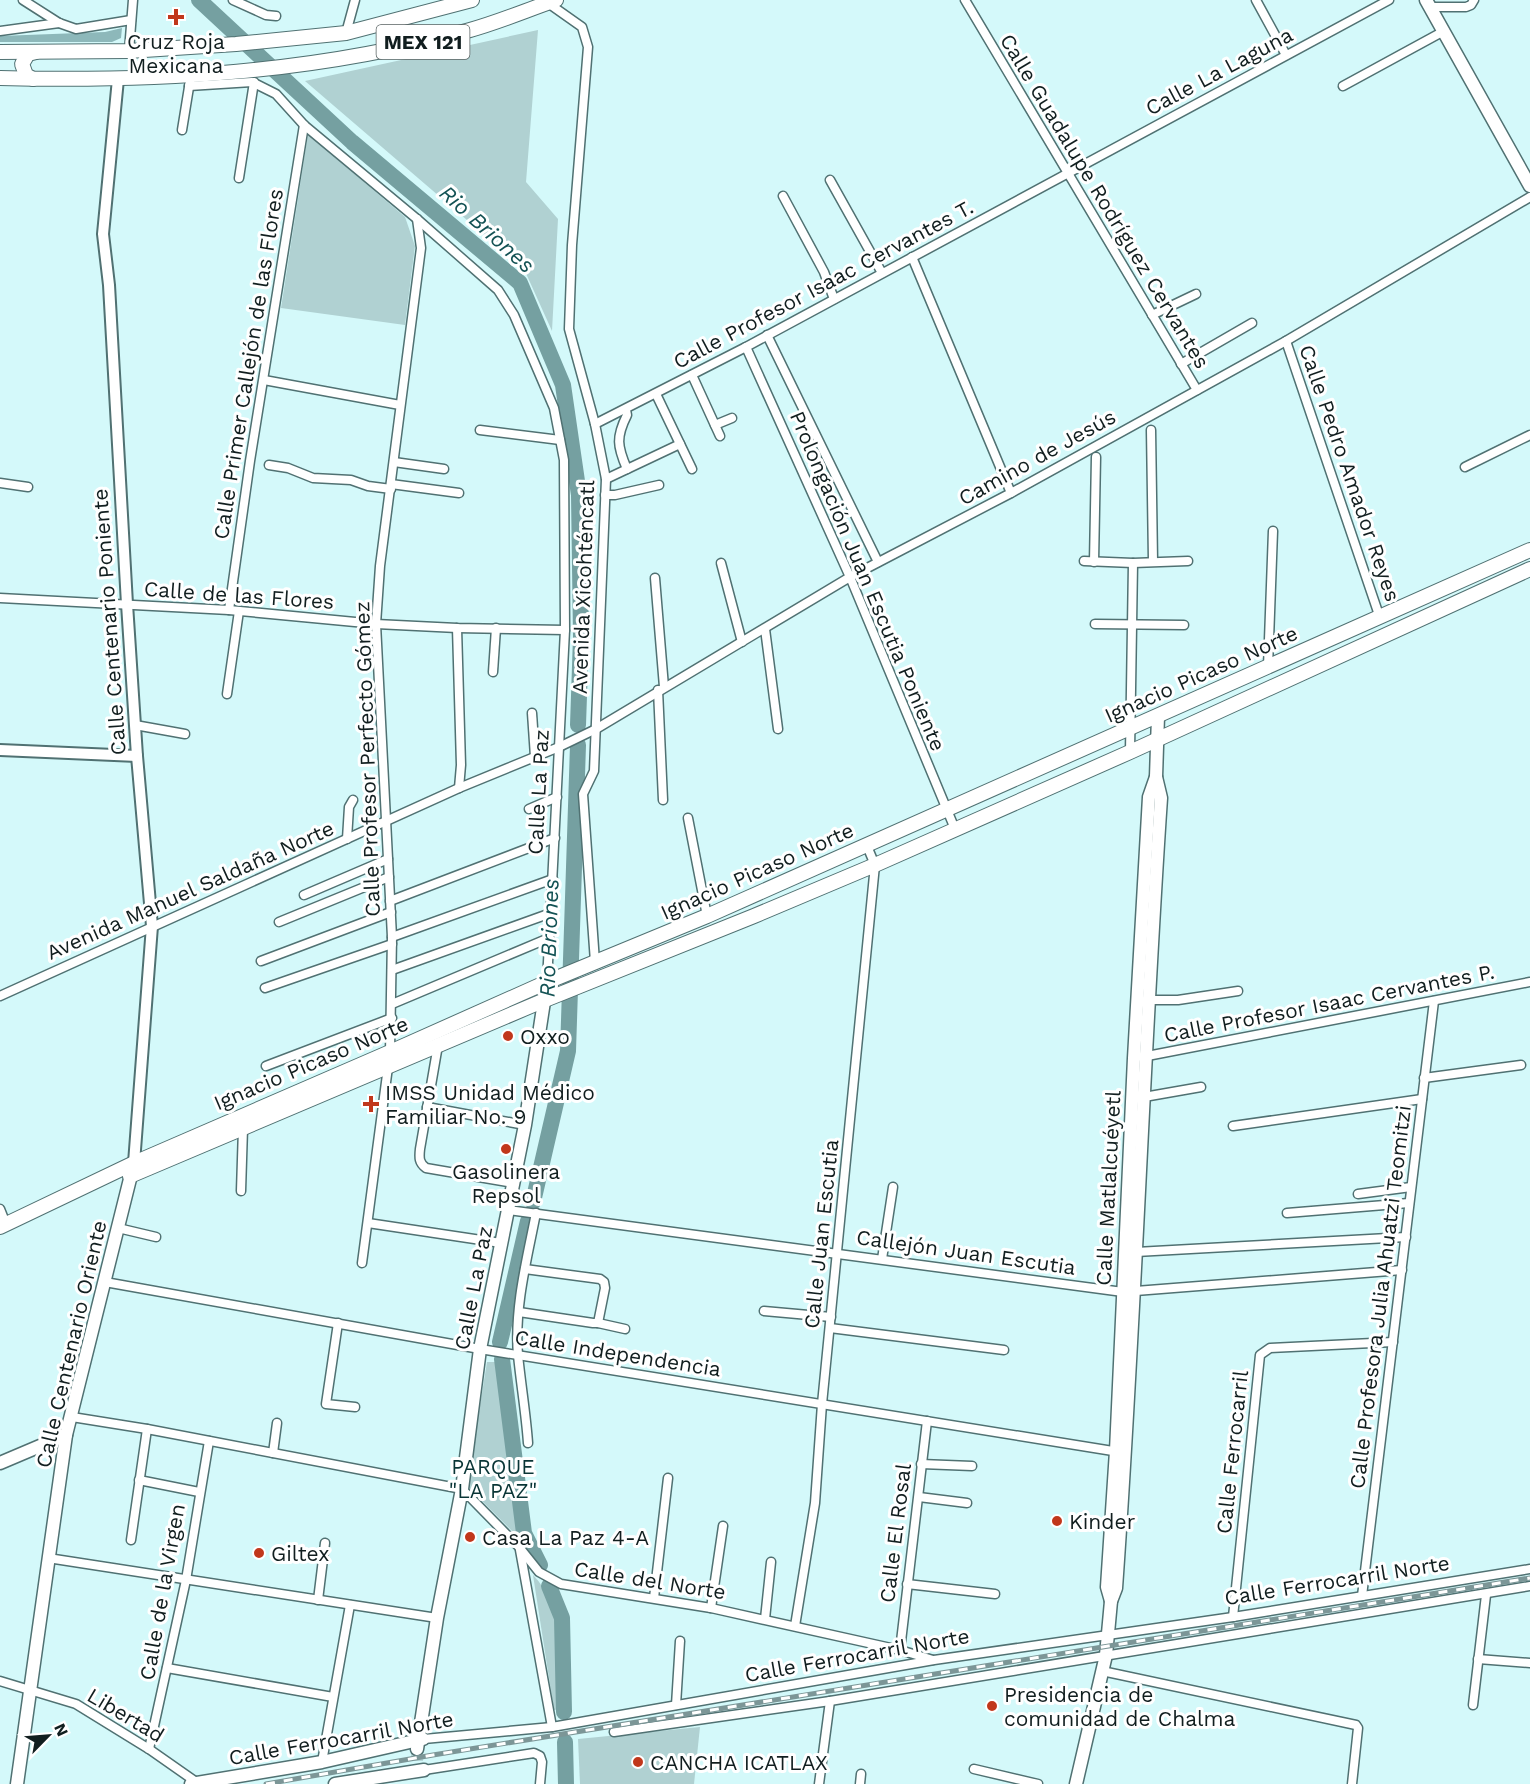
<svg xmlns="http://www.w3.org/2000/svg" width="1530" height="1784" font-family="'Work Sans',sans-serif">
<rect width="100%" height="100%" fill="#d4f9fa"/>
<g fill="#b0d1d2">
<polygon points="538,30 526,182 558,219 552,331 524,269 305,81"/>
<polygon points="308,134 405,217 415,246 405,325 281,308"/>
<polygon points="487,1362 503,1362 524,1543 467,1486"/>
<path d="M533 1575C565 1607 559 1666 561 1709L554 1710Z"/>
<polygon points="700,1727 694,1784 580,1784 578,1739"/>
</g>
<polygon fill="#8db8ba" points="122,28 121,38 112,42 0,42 0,36 105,32"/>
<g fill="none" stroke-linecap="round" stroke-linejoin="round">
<g stroke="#75a0a1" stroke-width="16">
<polyline points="199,0 352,142 520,283 563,385 579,495 581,637 578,725"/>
<polyline points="533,1202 568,1051 578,745"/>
<polyline points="500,1342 528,1221"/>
<polyline points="502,1359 524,1533 540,1565"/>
<polyline points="549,1586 562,1618 564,1712"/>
<polyline points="565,1742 566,1784"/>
</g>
<polyline stroke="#b7d8d9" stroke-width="12" stroke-dasharray="12 6" stroke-linecap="butt" points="417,1749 417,1766"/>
<g stroke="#507172" stroke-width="11">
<g id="minor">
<polyline points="23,0 59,23 76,29 131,20"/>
<polyline points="233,0 266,15 276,16"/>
<polyline points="965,0 1197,390"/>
<polyline points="1256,0 1286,55"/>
<polyline points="548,3 582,27 588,47 572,245 569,329 595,424 606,479 594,771 583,794 595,962"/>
<polyline points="1430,7 1466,7 1471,5 1474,0"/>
<polyline points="0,31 59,23"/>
<polyline points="346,33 355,0"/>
<polyline points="129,51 133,0"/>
<polyline points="189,86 252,82 276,94 304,125 417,219 498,290 514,315 554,408 564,460 565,630 547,982"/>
<polyline points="1343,86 1444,31"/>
<polyline points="182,130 190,81"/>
<polyline points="239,178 254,82"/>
<polyline points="830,180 882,273"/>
<polyline points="783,196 824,272 834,299"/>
<polyline points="912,257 1011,493"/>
<polyline points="1152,315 1196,294"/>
<polyline points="767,335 878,562"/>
<polyline points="1286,341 1380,618"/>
<polyline points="746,347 850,577 955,829"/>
<polyline points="1181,364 1252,323"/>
<polyline points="692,375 720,436"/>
<polyline points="264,380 400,405"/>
<polyline points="656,394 692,469"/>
<path d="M626 410 627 415C616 437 617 446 627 469"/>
<polyline points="595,424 746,347 1389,0"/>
<polyline points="715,425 732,418"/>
<polyline points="480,430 560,440"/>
<polyline points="1151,430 1153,561"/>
<polyline points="394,462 444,469"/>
<polyline points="269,465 288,468 313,478 351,480 368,486 391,489"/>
<polyline points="1465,467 1530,435"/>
<polyline points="606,479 680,444"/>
<polyline points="0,483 28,487"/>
<polyline points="391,484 459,493"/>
<polyline points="605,495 615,495 659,485"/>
<polyline points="1084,561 1133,563 1188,561"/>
<polyline points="1094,562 1096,457"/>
<polyline points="721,563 742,642"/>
<polyline points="655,578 664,687"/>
<polyline points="0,598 229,610 376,624 457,628 565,630"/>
<polyline points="229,610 250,461 304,125"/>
<polyline points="1095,624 1184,625"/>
<polyline points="457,628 461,765 459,788"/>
<polyline points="765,629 778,729"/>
<polyline points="1268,667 1273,531"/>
<polyline points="493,672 496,628"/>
<polyline points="658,690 663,800"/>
<polyline points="227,694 239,611"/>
<polyline points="532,713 535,757"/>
<polyline points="135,725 185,734"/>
<polyline points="1130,752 1133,563"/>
<polyline points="529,809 557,797"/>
<polyline points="688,818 707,916"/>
<polyline points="347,839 349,807 353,800"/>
<polyline points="304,895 388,859"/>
<polyline points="390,901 555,838"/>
<polyline points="279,922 389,877"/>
<polyline points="392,937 553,879"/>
<polyline points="261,961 391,912"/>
<polyline points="392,970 551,913"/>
<polyline points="265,988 392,944"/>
<polyline points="0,996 459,788 559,747 596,729 850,577 1011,493 1286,341 1530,197"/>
<polyline points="1150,1000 1178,1000 1238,991"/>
<polyline points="392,1004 549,938"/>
<path d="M438 1045 420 1149C419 1158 419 1163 426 1168L514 1183"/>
<polyline points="1142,1057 1530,982"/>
<polyline points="266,1066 392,1018"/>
<polyline points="1424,1078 1521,1065"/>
<polyline points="1144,1097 1201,1087"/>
<polyline points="427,1107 525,1125"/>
<polyline points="1233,1126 1422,1099"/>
<polyline points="241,1191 243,1128"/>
<polyline points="1358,1194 1411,1187"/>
<polyline points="0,1209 6,1224"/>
<polyline points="508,1210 1123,1292 1402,1270"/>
<polyline points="1287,1213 1409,1203"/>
<polyline points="368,1223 501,1243"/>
<polyline points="118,1228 156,1237"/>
<polyline points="1136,1252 1406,1237"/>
<polyline points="882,1259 893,1187"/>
<polyline points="362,1263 390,1052 392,937 376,624 380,566 421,248 417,219"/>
<polyline points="525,1269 600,1279 604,1282 605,1288 598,1323"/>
<polyline points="105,1282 480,1349 1119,1452"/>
<polyline points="764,1311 831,1317"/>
<polyline points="519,1312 593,1323 598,1323 625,1329"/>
<polyline points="338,1323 326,1404 355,1407"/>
<polyline points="830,1328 1004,1350"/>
<polyline points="72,1417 147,1429 462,1489 519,1547 539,1572 561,1584 711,1608 900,1650 933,1660"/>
<path d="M528 1443C526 1414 521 1385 518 1355 514 1308 527 1259 536 1213"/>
<polyline points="273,1453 277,1423"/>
<polyline points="921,1464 972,1466"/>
<polyline points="139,1480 199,1492"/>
<polyline points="919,1497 967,1503"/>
<polyline points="131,1540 147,1429"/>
<polyline points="520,1550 552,1727"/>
<polyline points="48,1558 437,1618"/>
<polyline points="907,1584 995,1594"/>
<polyline points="1362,1596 1434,1001"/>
<polyline points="654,1598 668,1478"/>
<polyline points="318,1600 325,1543"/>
<polyline points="711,1608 723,1526"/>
<polyline points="1233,1617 1260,1355 1270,1348 1393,1342"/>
<polyline points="765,1619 771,1562"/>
<polyline points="795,1626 815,1503 822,1404 875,865 867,846"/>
<polyline points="900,1650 927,1421"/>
<polyline points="1478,1659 1530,1663"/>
<polyline points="167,1668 333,1697"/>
<polyline points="1102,1671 1356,1725 1358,1728 1352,1784"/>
<polyline points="0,1681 76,1704 149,1749 199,1784"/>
<polyline points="676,1705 680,1641"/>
<polyline points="1473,1705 1486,1595"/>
<polyline points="614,1732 830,1701 1530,1586"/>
<polyline points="424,1739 552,1727 934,1660 1233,1617 1530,1569"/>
<polyline points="149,1749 186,1580 209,1441"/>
<polyline points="322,1762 350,1605"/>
<polyline points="974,1769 1038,1784"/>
<polyline points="424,1770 534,1753 540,1756 542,1762 540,1784"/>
<polyline points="819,1784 830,1701"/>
<polyline points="860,1784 861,1774"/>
</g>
</g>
<g stroke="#507172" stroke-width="14">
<g id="tertiary">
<polyline points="118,79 103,234 109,285 127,604 137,756 152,926 134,1163"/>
<polyline points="0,750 137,756"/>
</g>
</g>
<g stroke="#507172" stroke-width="15">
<g id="secondary">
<polyline points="1426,0 1530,186"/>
<polyline points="0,1463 66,1435"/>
<polyline points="1111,1601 1107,1587 1116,1451 1134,1058 1149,797 1156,777 1158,716"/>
<polyline points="417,1749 437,1618 462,1489 480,1349 525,1125 547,982"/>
<polyline points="17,1784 66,1435 133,1167"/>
<polyline points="191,1784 322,1762 423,1739"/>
<polyline points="335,1784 424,1770"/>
<path d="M1076 1784 1106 1655 1111 1601 1116 1588C1135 1325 1143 1061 1161 798L1156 777"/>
</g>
</g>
<g stroke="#507172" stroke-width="16">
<g id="primary">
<polyline points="0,52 129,51 236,44 346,33 472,0"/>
<path d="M0 78C157 82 318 73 470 30 499 22 527 10 556 0"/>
<polyline points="33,79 26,75 22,64 28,54 36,52"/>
<polyline points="130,1176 545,1000 754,916 875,865 1130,752 1530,569"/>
<polyline points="0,1227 134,1163 390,1052 547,982 707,916 1530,550"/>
</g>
</g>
<use href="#minor" stroke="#fff" stroke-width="8"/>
<use href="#tertiary" stroke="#fff" stroke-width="10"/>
<use href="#secondary" stroke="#fff" stroke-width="12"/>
<use href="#primary" stroke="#fff" stroke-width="14"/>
<g stroke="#7c9697" stroke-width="5">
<polyline id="rail" points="266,1784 433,1755 1530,1578"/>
</g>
<use href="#rail" stroke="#fff" stroke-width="3" stroke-dasharray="9" stroke-linecap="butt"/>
</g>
<g fill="#c1371b" stroke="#fff" stroke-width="2">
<path d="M173 8h6v6h6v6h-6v6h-6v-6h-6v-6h6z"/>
<circle cx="508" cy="1036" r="6"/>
<path d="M368 1095h6v6h6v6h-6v6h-6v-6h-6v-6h6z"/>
<circle cx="506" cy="1149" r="6"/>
<circle cx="1057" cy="1521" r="6"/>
<circle cx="470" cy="1537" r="6"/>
<circle cx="259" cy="1553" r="6"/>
<circle cx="992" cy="1706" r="6"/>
<circle cx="638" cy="1762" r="6"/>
</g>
<g text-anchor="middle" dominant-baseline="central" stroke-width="6" stroke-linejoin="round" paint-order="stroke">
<rect fill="#fff" stroke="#586262" stroke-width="1.5" x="376.5" y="25" width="93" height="34" rx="4.5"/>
<g font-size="20" font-weight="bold" fill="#111e1f">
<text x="423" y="42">MEX 121</text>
</g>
<g font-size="21" fill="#111e1f" stroke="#fff" text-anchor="start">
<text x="176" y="41" text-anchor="middle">Cruz Roja<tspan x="176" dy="24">Mexicana</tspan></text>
<text x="520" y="1036">Oxxo</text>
<text x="385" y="1092">IMSS Unidad Médico<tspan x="385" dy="24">Familiar No. 9</tspan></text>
<text x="506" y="1171" text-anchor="middle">Gasolinera<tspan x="506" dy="24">Repsol</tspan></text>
<text x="1069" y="1521">Kinder</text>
<text x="482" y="1537">Casa La Paz 4-A</text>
<text x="271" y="1553">Giltex</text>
<text x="1004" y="1694">Presidencia de<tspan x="1004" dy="24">comunidad de Chalma</tspan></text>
<text x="650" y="1762">CANCHA ICATLAX</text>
</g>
<g font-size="21" fill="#111e1f" stroke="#fff">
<text transform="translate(1219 71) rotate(-28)">Calle La Laguna</text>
<text transform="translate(1105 201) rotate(59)">Calle Guadalupe Rodríguez Cervantes</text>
<text transform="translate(823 284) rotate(-28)">Calle Profesor Isaac Cervantes T.</text>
<text transform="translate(248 364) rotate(-81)">Calle Primer Callejón de las Flores</text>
<text transform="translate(1037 457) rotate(-29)">Camino de Jesús</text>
<text transform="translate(1350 473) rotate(71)">Calle Pedro Amador Reyes</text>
<text transform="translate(868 581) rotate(67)">Prolongación Juan Escutia Poniente</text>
<text transform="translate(583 587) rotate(-88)">Avenida Xicohténcatl</text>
<text transform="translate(239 595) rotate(4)">Calle de las Flores</text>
<text transform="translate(109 622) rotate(-94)">Calle Centenario Poniente</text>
<text transform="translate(1201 674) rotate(-24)">Ignacio Picaso Norte</text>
<text transform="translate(367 759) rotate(-92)">Calle Profesor Perfecto Gómez</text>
<text transform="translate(538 792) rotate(-87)">Calle La Paz</text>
<text transform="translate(757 871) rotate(-24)">Ignacio Picaso Norte</text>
<text transform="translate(190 890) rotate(-24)">Avenida Manuel Saldaña Norte</text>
<text transform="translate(1329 1003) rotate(-11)">Calle Profesor Isaac Cervantes P.</text>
<text transform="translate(311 1063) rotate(-23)">Ignacio Picaso Norte</text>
<text transform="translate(1108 1188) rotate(-87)">Calle Matlalcuéyetl</text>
<text transform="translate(821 1234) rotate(-84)">Calle Juan Escutia</text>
<text transform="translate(966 1252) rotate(8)">Callejón Juan Escutia</text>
<text transform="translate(473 1288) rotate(-79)">Calle La Paz</text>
<text transform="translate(1380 1297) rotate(-83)">Calle Profesora Julia Ahuatzi Teomitzi</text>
<text transform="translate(71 1344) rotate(-77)">Calle Centenario Oriente</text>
<text transform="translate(618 1353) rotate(9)">Calle Independencia</text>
<text transform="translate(1232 1452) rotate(-84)">Calle Ferrocarril</text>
<text transform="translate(895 1533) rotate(-83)">Calle El Rosal</text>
<text transform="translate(650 1580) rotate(9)">Calle del Norte</text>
<text transform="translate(1337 1580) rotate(-9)">Calle Ferrocarril Norte</text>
<text transform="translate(162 1592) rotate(-80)">Calle de la Virgen</text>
<text transform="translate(857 1655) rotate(-10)">Calle Ferrocarril Norte</text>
<text transform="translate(126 1715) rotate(31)">Libertad</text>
<text transform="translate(341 1738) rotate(-10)">Calle Ferrocarril Norte</text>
</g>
<g font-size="21" fill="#093536" stroke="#fff">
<text x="493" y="1466">PARQUE<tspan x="493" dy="24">"LA PAZ"</tspan></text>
</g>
<g font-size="22" font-style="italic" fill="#135254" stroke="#fff">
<text transform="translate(487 229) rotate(42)">Rio Briones</text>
<text transform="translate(549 938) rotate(-88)">Rio Briones</text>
</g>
</g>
<g transform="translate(48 1736) rotate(65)" stroke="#ffffff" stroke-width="4.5" paint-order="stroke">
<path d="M0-4.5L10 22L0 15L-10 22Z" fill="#111e1f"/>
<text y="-9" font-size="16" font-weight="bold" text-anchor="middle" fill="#111e1f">N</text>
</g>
</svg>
